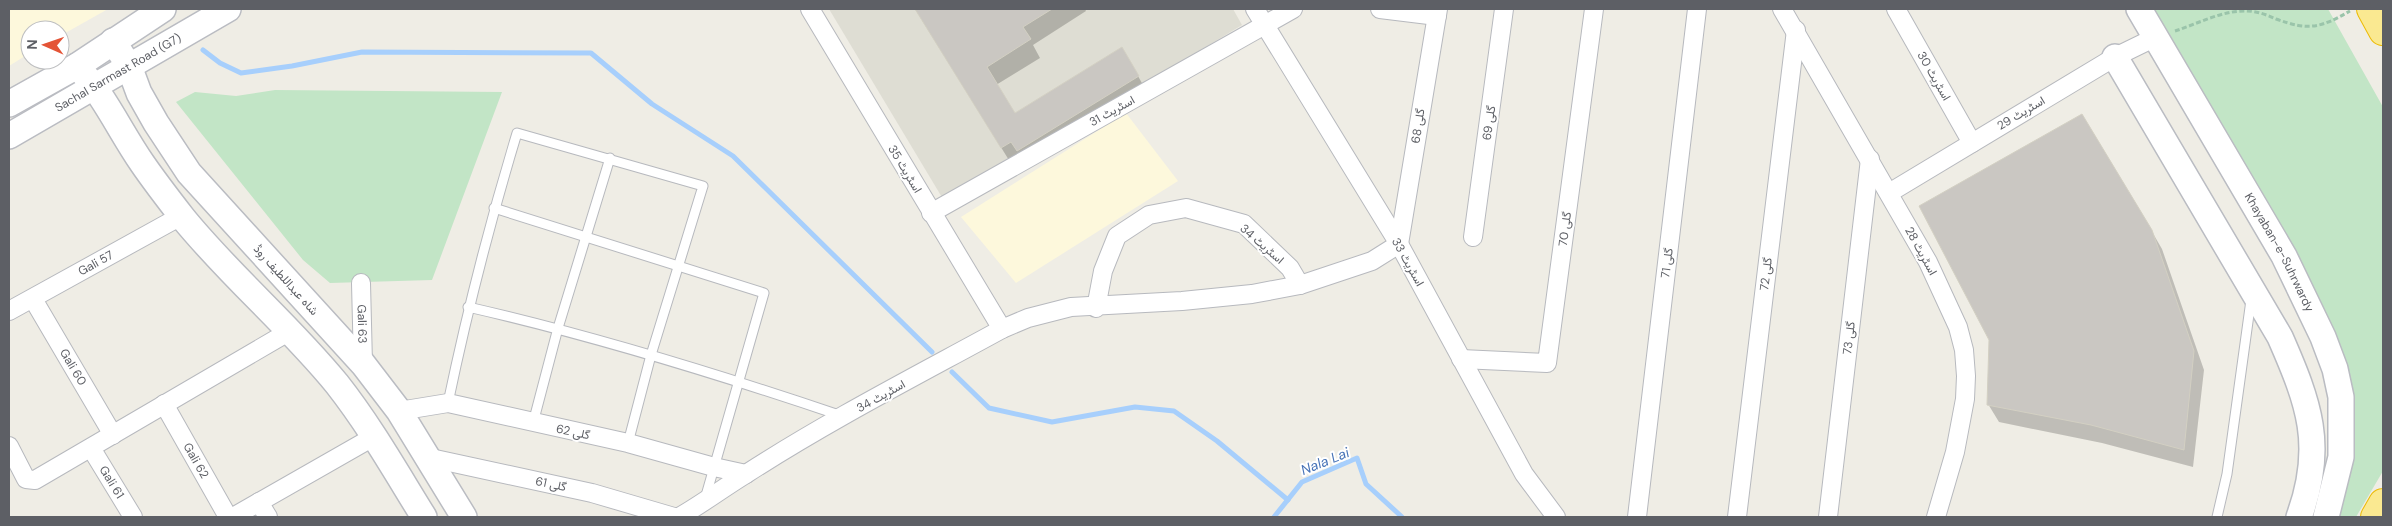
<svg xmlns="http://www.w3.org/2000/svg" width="2392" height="526" font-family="'DM Sans',Vazirmatn,sans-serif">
<rect width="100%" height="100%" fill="#efede5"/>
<g fill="#fdf8dc">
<polygon points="9,9 108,9 60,36 60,30 30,30 30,53 9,66"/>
<polygon points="1126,113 1178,181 1016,283 961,217"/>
</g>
<polygon fill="#deddd3" points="829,9 1233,9 1242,25 946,204"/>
<g fill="#c2e5c6">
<polygon points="2143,9 2328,9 2383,107 2383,471 2356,517 2336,517 2354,454 2348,384"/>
<polygon points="275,90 502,92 432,280 330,283 303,260 176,102 195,92 236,96"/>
</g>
<g fill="#0003">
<polygon points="915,9 1085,9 1086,11 1033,45 1040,58 996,85 1015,115 1138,76 1148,94 1028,168 1022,159 1012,165"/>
<polygon points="2151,230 2162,249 2204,370 2193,467 2102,443 1999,422 1988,404"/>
</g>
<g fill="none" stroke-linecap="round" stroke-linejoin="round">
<g stroke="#a7cffc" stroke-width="5">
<polyline points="203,50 220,63 241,73 292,66 362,52 591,53 652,104 733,156 932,352"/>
<polyline points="952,372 989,408 1052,422 1135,407 1174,411 1217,441 1288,500"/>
<polyline points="1274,517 1302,482 1357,458 1366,484 1402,517"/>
</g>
</g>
<g fill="#cac7c2" stroke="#d3d0c3">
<polygon points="915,9 1052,9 1023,27 1031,39 987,67 1015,113 1122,47 1139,76 1017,151 1011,142 1001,148"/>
<polygon points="2082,114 2152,230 2194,351 2184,450 2091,425 1987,405 1989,340 1919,206"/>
</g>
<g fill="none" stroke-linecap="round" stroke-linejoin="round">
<g stroke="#b7b9be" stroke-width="11">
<g id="lane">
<polyline points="494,208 764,293 705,499"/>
<path d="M468 307C595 336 718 374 842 416"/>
<path d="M448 403C467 312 490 222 517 133L703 186 651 355 628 443"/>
<polyline points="533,423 558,328 610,158"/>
<polyline points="2217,517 2227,474 2251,300"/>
</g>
</g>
<g stroke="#b7b9be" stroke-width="20">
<g id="street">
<polyline points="810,9 1002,329"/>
<polyline points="1255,9 1399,244 1524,474 1556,517"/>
<polyline points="1380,9 1437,16"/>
<polyline points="1782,9 1928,262 1958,327 1964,350 1966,376 1965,399 1955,452 1936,517"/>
<polyline points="1896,9 1972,143"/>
<polyline points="1889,193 2115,57 2156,37"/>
<polyline points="931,213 1293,9"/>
<polyline points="1473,237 1504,9"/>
<path id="s1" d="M361 283 363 364"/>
<path id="s2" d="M33 299 113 435"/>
<polyline points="1096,308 1103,271 1117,236 1149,215 1186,208 1244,224 1290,268 1300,285"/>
<path id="s3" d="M9 311 181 216"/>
<polyline points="1461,359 1547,363 1594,9"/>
<path id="s4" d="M164 404 228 517"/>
<polyline points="399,411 448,403 628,443 714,467 746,474"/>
<polyline points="9,446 26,479 35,480 290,331"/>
<path id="s5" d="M91 448 133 517"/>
<polyline points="426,457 592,493 674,517"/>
<polyline points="259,502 268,517"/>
<polyline points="233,517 375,436"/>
<path d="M679 517C702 504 723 488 746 474 828 421 916 376 1002 329L1028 318 1071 307 1182 301 1252 294 1300 285 1372 261 1399 244 1438 9"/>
<polyline points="1637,517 1697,9"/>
<polyline points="1737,517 1796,30"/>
<polyline points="1828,517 1870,159"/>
</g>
</g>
<g stroke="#babcc2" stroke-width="28">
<g id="secondary">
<path id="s6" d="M2139 9 2284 256 2323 337 2335 369 2341 397V457L2326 517"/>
<polyline points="113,41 129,66 139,93 156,123 189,173 363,364 399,411 464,517"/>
<path d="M2115 57 2280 337C2309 403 2325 446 2299 517"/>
<path d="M77 66C104 95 120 131 142 163 155 182 169 200 183 218 231 277 289 325 337 384 370 426 396 472 424 517"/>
<polyline points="9,104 77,66 163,9"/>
<path id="s7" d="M9 136 228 9"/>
</g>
</g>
<g stroke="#ecbb07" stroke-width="30">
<g id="highway">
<polyline points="2371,9 2383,31"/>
<polyline points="2375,517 2383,503"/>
</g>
</g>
<path stroke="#9ac4aa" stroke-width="3" stroke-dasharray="5 2.5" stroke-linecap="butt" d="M2175 31C2197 24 2223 10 2247 11 2257 11 2267 15 2276 19 2309 31 2320 28 2350 11"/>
<use href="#lane" stroke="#fff" stroke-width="9"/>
<use href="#street" stroke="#fff" stroke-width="18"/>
<use href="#secondary" stroke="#fff" stroke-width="25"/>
<use href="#highway" stroke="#fae991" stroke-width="28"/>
</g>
<g text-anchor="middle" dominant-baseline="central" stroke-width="4" stroke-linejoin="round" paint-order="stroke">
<g font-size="12" fill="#5d5f65" stroke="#fff">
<text stroke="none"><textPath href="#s7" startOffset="126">Sachal Sarmast Road (G7)</textPath></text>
<text transform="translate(1934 76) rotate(60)">اسٹریٹ 30</text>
<text transform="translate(1112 111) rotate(-29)">اسٹریٹ 31</text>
<text transform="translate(2021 113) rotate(-31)">اسٹریٹ 29</text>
<text transform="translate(1489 123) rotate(-82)">گلی 69</text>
<text transform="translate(1418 126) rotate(-81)">گلی 68</text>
<text transform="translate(905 169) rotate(59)">اسٹریٹ 35</text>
<text transform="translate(1565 229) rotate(-83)">گلی 70</text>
<text transform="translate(1262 244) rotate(41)">اسٹریٹ 34</text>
<text transform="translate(1921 251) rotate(61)">اسٹریٹ 28</text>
<text stroke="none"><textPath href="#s6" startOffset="281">Khayaban-e-Suhrwardy</textPath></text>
<text transform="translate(1408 262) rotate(61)">اسٹریٹ 33</text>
<text transform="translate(1667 263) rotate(-83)">گلی 71</text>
<text stroke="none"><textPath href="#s3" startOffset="99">Gali 57</textPath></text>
<text transform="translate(1766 274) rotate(-83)">گلی 72</text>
<text transform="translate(286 280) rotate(48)">شاہ عبداللطیف روڈ</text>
<text stroke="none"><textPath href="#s1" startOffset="41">Gali 63</textPath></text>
<text transform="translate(1849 338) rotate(-83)">گلی 73</text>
<text stroke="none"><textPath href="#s2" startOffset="79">Gali 60</textPath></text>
<text transform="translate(881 396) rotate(-29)">اسٹریٹ 34</text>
<text transform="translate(573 432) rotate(12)">گلی 62</text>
<text stroke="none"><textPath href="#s4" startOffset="65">Gali 62</textPath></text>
<text stroke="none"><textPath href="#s5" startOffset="40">Gali 61</textPath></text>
<text transform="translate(551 484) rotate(12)">گلی 61</text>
</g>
<g font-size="14" font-style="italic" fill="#4773b7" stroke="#fff">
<text transform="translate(1325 461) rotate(-22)">Nala Lai</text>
</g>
</g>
<rect width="2392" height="526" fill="none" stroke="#5d5f65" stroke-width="20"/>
<g transform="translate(45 45) rotate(272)"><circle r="24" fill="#ffffff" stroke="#bebfc1"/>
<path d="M0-4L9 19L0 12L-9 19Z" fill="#e45436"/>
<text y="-8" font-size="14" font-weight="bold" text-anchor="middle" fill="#5d5f65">N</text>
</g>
</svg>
